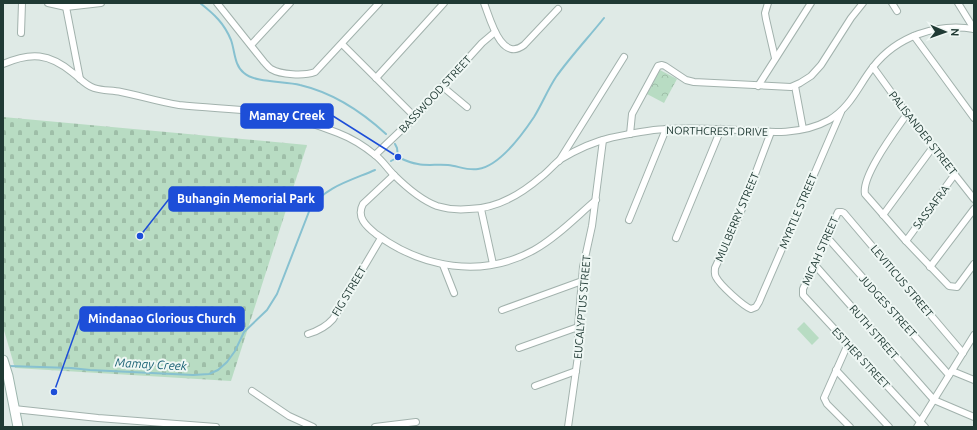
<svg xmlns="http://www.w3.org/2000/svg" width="977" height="430" font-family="Ubuntu,sans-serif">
<defs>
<pattern id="forest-crowns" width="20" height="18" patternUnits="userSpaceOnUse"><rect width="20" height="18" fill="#b8dcc3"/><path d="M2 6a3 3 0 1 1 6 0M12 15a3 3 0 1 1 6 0" fill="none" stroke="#9ebea8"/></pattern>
<pattern id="cemetery-stones" width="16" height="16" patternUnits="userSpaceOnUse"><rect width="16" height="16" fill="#b8dcc3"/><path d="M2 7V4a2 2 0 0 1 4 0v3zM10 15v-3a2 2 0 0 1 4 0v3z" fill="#9ebea8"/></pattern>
</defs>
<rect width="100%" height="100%" fill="#dfeae6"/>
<polygon fill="url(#forest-crowns)" points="660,70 677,79 664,103 647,94"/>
<polygon fill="url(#cemetery-stones)" points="3,117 307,145 231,381 15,368 3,327"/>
<polygon fill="#b8dcc3" points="804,322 819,338 812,345 797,329"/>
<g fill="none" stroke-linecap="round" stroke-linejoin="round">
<g stroke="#87c1d0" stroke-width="2">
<path d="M200 3C214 14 224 23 231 40 235 51 234 65 244 73 255 83 285 81 300 85 334 93 361 111 386 134"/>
<polyline points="395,144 397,148 398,157"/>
<path d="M398 157C404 160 411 163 418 164 427 166 438 164 448 165 458 166 468 171 478 169 500 166 522 135 534 117 542 104 548 89 556 77 571 56 588 38 604 18"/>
<polyline points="391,161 398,157"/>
<path d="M9 366 71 368 90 370 193 375 209 374 218 370 227 362 235 351 244 332 267 310 277 294 310 209C324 187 352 180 375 170"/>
</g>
<g stroke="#a2b2ad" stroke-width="8">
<g id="street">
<polyline points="48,3 66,7 101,3"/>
<path d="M217 3 264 62C266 64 268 67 271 69 281 75 304 76 315 72L379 3"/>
<path d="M484 3C490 18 501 63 524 45L558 9"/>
<polyline points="768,3 765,13 766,19 775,58"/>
<polyline points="892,3 897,11"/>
<polyline points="958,3 974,29"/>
<polyline points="66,7 80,79"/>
<polyline points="21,33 22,3"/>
<polyline points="914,36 974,118"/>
<polyline points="342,44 415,117"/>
<polyline points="251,45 290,3"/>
<path d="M3 64C31 52 49 53 73 73 80 78 85 85 94 88 103 91 112 90 121 92 141 96 159 102 179 105 213 109 247 108 281 115 300 119 320 126 338 133 351 138 364 146 375 155 382 160 387 168 393 174 405 186 421 200 437 206 447 209 458 210 469 209 496 209 520 195 541 177 548 172 554 164 561 159 576 150 593 142 610 138 629 134 650 129 669 129 687 128 705 129 723 129 758 131 797 138 829 120 851 107 858 86 873 67 897 36 937 23 974 29"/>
<polyline points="873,67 907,114 974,199"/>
<polyline points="376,78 444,3"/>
<polyline points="758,86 811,3"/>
<polyline points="795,86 803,129"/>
<polyline points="443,87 467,107"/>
<path d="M907 114C896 130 861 176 865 194L906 241 949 286 957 287 974 264"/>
<path d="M771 132 740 214 715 268C715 271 714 274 716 277 720 285 743 306 751 309L756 307 759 302 841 112"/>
<polyline points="630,134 632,114 658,66 662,65 665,66 686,80 694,82 791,87 800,83 811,76 821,65 851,18 863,3"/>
<polyline points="375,155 415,117 482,43 495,32"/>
<polyline points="559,161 624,57"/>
<path d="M394 175 363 204C356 217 366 226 376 234 422 268 482 279 534 250 557 237 576 217 596 200"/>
<polyline points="481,209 493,264"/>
<polyline points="883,215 933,147"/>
<polyline points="629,220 666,129"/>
<polyline points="826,236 949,375"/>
<polyline points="676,238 721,129"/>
<polyline points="906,241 955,174"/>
<polyline points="814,264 934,400 974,417"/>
<polyline points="443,265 454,293"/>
<polyline points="930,267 974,209"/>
<polyline points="502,310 582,281"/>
<path d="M308 334C318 331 326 327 333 319L381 238"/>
<polyline points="848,344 824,398 827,404 850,427"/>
<polyline points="519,348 578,327"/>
<polyline points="836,370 889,427"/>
<polyline points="952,371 974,380"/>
<polyline points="535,386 576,371"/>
<polyline points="252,391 289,416 313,427"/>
<polyline points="14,409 98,418 216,427"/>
<polyline points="375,427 416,422"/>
<polyline points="568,427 579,349 578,327 583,267 592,226 603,140"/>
<polyline points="917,427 974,335"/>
<polyline points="925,427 803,295 803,289 838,212 842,212 844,213 963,353"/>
</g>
</g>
<g stroke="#9eb6ae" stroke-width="11">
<polyline id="secondary" points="3,360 8,376 18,427"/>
</g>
<use href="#street" stroke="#fff" stroke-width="6"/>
<use href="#secondary" stroke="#fff" stroke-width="9"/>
</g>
<g text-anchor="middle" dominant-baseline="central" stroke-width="4" stroke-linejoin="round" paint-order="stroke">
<g font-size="11" fill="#203a34" stroke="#eff7f4">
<text transform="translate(435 94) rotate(-47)">BASSWOOD STREET</text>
<text transform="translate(717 131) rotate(1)">NORTHCREST DRIVE</text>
<text transform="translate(923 133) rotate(52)">PALISANDER STREET</text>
<text transform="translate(931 207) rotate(-53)">SASSAFRA</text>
<text transform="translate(798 211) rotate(-67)">MYRTLE STREET</text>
<text transform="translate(737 217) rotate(-67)">MULBERRY STREET</text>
<text transform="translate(820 251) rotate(-66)">MICAH STREET</text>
<text transform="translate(902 281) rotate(50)">LEVITICUS STREET</text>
<text transform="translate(349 291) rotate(-59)">FIG STREET</text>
<text transform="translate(888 306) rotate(48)">JUDGES STREET</text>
<text transform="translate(582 307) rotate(-85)">EUCALYPTUS STREET</text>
<text transform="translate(874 332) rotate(49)">RUTH STREET</text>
<text transform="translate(861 358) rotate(47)">ESTHER STREET</text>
</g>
<g font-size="12" font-style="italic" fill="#1b6275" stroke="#eff7f4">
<text transform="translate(151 364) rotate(3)">Mamay Creek</text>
</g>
</g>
<path fill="none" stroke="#1d4ed8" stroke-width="1.5" d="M398 157L333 116M140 236L169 199M54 392L80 319"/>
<g fill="#1d4ed8" stroke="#eff7f4" stroke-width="1.5">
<circle cx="398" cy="157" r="4"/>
<circle cx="140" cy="236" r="4"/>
<circle cx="54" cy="392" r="4"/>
</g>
<g fill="#1d4ed8" stroke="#1d4ed8" stroke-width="1.5">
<rect x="241" y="104" width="92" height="24" rx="4"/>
<rect x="169" y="187" width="154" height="24" rx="4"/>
<rect x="80" y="307" width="164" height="24" rx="4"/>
</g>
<g font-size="12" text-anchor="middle" font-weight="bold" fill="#fff">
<text x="287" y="120">Mamay Creek</text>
<text x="246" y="203">Buhangin Memorial Park</text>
<text x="162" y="323">Mindanao Glorious Church</text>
</g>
<rect width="977" height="430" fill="none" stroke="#203a34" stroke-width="8"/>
<g transform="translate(945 32) rotate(92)" stroke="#eff7f4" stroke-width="3" paint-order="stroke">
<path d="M0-3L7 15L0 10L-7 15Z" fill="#203a34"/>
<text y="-6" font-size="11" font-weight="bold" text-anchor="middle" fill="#203a34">N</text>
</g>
</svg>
